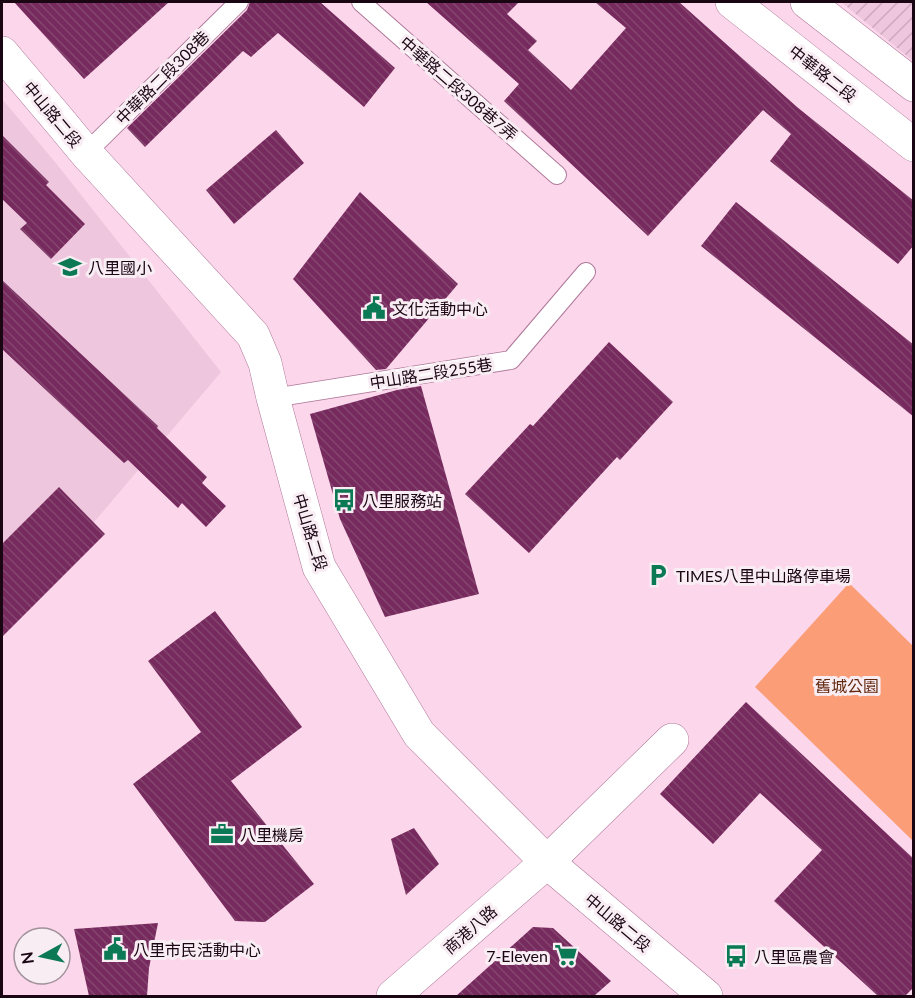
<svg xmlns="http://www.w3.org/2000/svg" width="915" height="998" font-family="Lato,'Noto Sans TC',sans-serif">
<defs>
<pattern id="industrial-furrows" width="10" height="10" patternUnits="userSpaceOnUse" patternTransform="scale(1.5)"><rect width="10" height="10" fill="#eec6de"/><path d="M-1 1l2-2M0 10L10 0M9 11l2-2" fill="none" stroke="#cca9be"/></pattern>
<pattern id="building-back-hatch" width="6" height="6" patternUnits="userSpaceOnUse" patternTransform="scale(1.5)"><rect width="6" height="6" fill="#762a5d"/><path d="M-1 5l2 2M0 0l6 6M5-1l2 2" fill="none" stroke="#84466f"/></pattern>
</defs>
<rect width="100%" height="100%" fill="#fcd7ec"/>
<polygon fill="#eec6de" points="2,99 55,162 221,372 2,631"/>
<polygon fill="url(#industrial-furrows)" points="841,2 913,2 913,61"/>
<polygon fill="#fb9e78" points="849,583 913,646 913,841 755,687"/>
<g fill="url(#building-back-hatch)">
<polygon points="14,2 169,2 84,79"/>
<polygon points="250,2 320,2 395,68 364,107 278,33 251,57 243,51 145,147 127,128 247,10"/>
<polygon points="426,2 519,2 507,14 537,41 528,50 571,90 626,28 595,2 679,2 797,107 914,201 914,245 898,264 770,161 791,134 763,110 648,236 504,101 519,84"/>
<polygon points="276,130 304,163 234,224 206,190"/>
<polygon points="2,135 49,182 46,185 85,224 51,259 20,229 27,223 2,199"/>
<polygon points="360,192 458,284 386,369 376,370 293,279"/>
<polygon points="736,202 914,345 914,417 701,246"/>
<polygon points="2,280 158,426 157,428 207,477 202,483 226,506 206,527 182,503 178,508 128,460 124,463 2,349"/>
<polygon points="609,342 673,402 620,460 617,457 529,553 465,494 530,424 533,426"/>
<polygon points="421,386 479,594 385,617 340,519 310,414 397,390"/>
<polygon points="59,487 105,534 2,637 2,544"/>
<polygon points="215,611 302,727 231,781 314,884 265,922 235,921 133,784 201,732 148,661"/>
<polygon points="746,702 914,859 914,987 905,996 878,996 774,901 822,850 760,793 713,844 660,794"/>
<polygon points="414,828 439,864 406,895 391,839"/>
<polygon points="158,923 149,968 147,996 89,996 74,929"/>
<polygon points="533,927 553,928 611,981 594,996 456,996"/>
</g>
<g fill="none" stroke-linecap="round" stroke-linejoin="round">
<g stroke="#af7899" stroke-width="20">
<g id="lane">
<polyline points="361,2 557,175"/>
<polyline points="86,153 239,2"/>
<polyline points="273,398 511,360 586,272"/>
</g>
</g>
<g stroke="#af7899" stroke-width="34">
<polyline id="street" points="393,996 547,862 672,740"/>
</g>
<g stroke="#af7899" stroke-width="34">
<polyline id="secondary" points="2,53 62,124 86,153 253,335 265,363 273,398 319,567 419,734 547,862 706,996"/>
</g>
<g stroke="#af7899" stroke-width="34">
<g id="primary">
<polyline points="732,2 914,145"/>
<polyline points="807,2 914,85"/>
</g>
</g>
<use href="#lane" stroke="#fff" stroke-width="18"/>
<use href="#street" stroke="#fff" stroke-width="33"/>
<use href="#secondary" stroke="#fff" stroke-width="33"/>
<use href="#primary" stroke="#fff" stroke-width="33"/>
</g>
<defs>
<g id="school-bare" transform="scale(1.8)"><path d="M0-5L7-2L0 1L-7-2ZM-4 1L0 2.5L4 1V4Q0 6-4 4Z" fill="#0a7954" stroke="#f9edf4" stroke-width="2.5" paint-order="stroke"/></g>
<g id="civic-bare" transform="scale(1.8)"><path d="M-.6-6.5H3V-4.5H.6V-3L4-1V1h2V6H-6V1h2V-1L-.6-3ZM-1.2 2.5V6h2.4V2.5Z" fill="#0a7954" stroke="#f9edf4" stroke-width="2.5" paint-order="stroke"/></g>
<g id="bus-bare" transform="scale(1.8)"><path d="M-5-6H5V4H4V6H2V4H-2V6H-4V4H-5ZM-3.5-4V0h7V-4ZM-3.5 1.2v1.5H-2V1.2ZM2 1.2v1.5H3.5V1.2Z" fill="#0a7954" stroke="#f9edf4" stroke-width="2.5" paint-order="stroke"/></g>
<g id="parking-bare" transform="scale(1.8)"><path d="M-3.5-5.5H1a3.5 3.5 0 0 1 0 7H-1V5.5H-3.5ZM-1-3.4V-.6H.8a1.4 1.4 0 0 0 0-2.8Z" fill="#0a7954" stroke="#f9edf4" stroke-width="2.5" paint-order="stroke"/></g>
<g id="office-bare" transform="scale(1.8)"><path d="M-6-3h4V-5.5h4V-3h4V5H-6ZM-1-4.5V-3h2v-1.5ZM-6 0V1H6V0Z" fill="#0a7954" stroke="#f9edf4" stroke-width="2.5" paint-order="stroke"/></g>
<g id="supermarket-bare" transform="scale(1.8)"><path d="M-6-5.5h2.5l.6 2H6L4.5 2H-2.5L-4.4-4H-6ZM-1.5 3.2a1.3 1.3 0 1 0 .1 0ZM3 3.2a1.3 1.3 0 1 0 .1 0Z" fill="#0a7954" stroke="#f9edf4" stroke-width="2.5" paint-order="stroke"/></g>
</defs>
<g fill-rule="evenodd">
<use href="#school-bare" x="70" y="267"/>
<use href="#civic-bare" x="374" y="308"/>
<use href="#bus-bare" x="344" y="500"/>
<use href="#parking-bare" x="658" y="575"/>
<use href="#office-bare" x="222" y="834"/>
<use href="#civic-bare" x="115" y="949"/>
<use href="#supermarket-bare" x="566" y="955"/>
<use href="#bus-bare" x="736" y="956"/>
</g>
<g text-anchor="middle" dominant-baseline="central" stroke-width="6" stroke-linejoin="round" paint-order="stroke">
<g font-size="16" fill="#1a0613" stroke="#f9edf4">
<text transform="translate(823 73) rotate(38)">中華路二段</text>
<text transform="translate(162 77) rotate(-45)">中華路二段308巷</text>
<text transform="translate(459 88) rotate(41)">中華路二段308巷7弄</text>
<text transform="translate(53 114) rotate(50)">中山路二段</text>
<text transform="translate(431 373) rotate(-9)">中山路二段255巷</text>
<text transform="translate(311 532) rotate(73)">中山路二段</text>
<text transform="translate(618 922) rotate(40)">中山路二段</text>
<text transform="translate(470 929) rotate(-41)">商港八路</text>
</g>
<g font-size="16" fill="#1a0613" stroke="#f9edf4" text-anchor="start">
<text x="88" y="267">八里國小</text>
<text x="392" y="308">文化活動中心</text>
<text x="362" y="500">八里服務站</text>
<text x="676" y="575">TIMES八里中山路停車場</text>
<text x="240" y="834">八里機房</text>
<text x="133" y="949">八里市民活動中心</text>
<text x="548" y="955" text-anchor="end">7-Eleven</text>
<text x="754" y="956">八里區農會</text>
</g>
<g font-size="16" fill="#63290f" stroke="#f9edf4">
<text x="847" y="685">舊城公園</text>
</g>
</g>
<rect width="915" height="998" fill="none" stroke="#1a0613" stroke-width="6"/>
<g transform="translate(42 956) rotate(262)"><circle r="28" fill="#f9edf4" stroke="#a0919a" stroke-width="1.5"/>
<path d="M0-4.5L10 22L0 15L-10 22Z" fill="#0a7954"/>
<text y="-9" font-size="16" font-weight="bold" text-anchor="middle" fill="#1a0613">N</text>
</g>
</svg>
